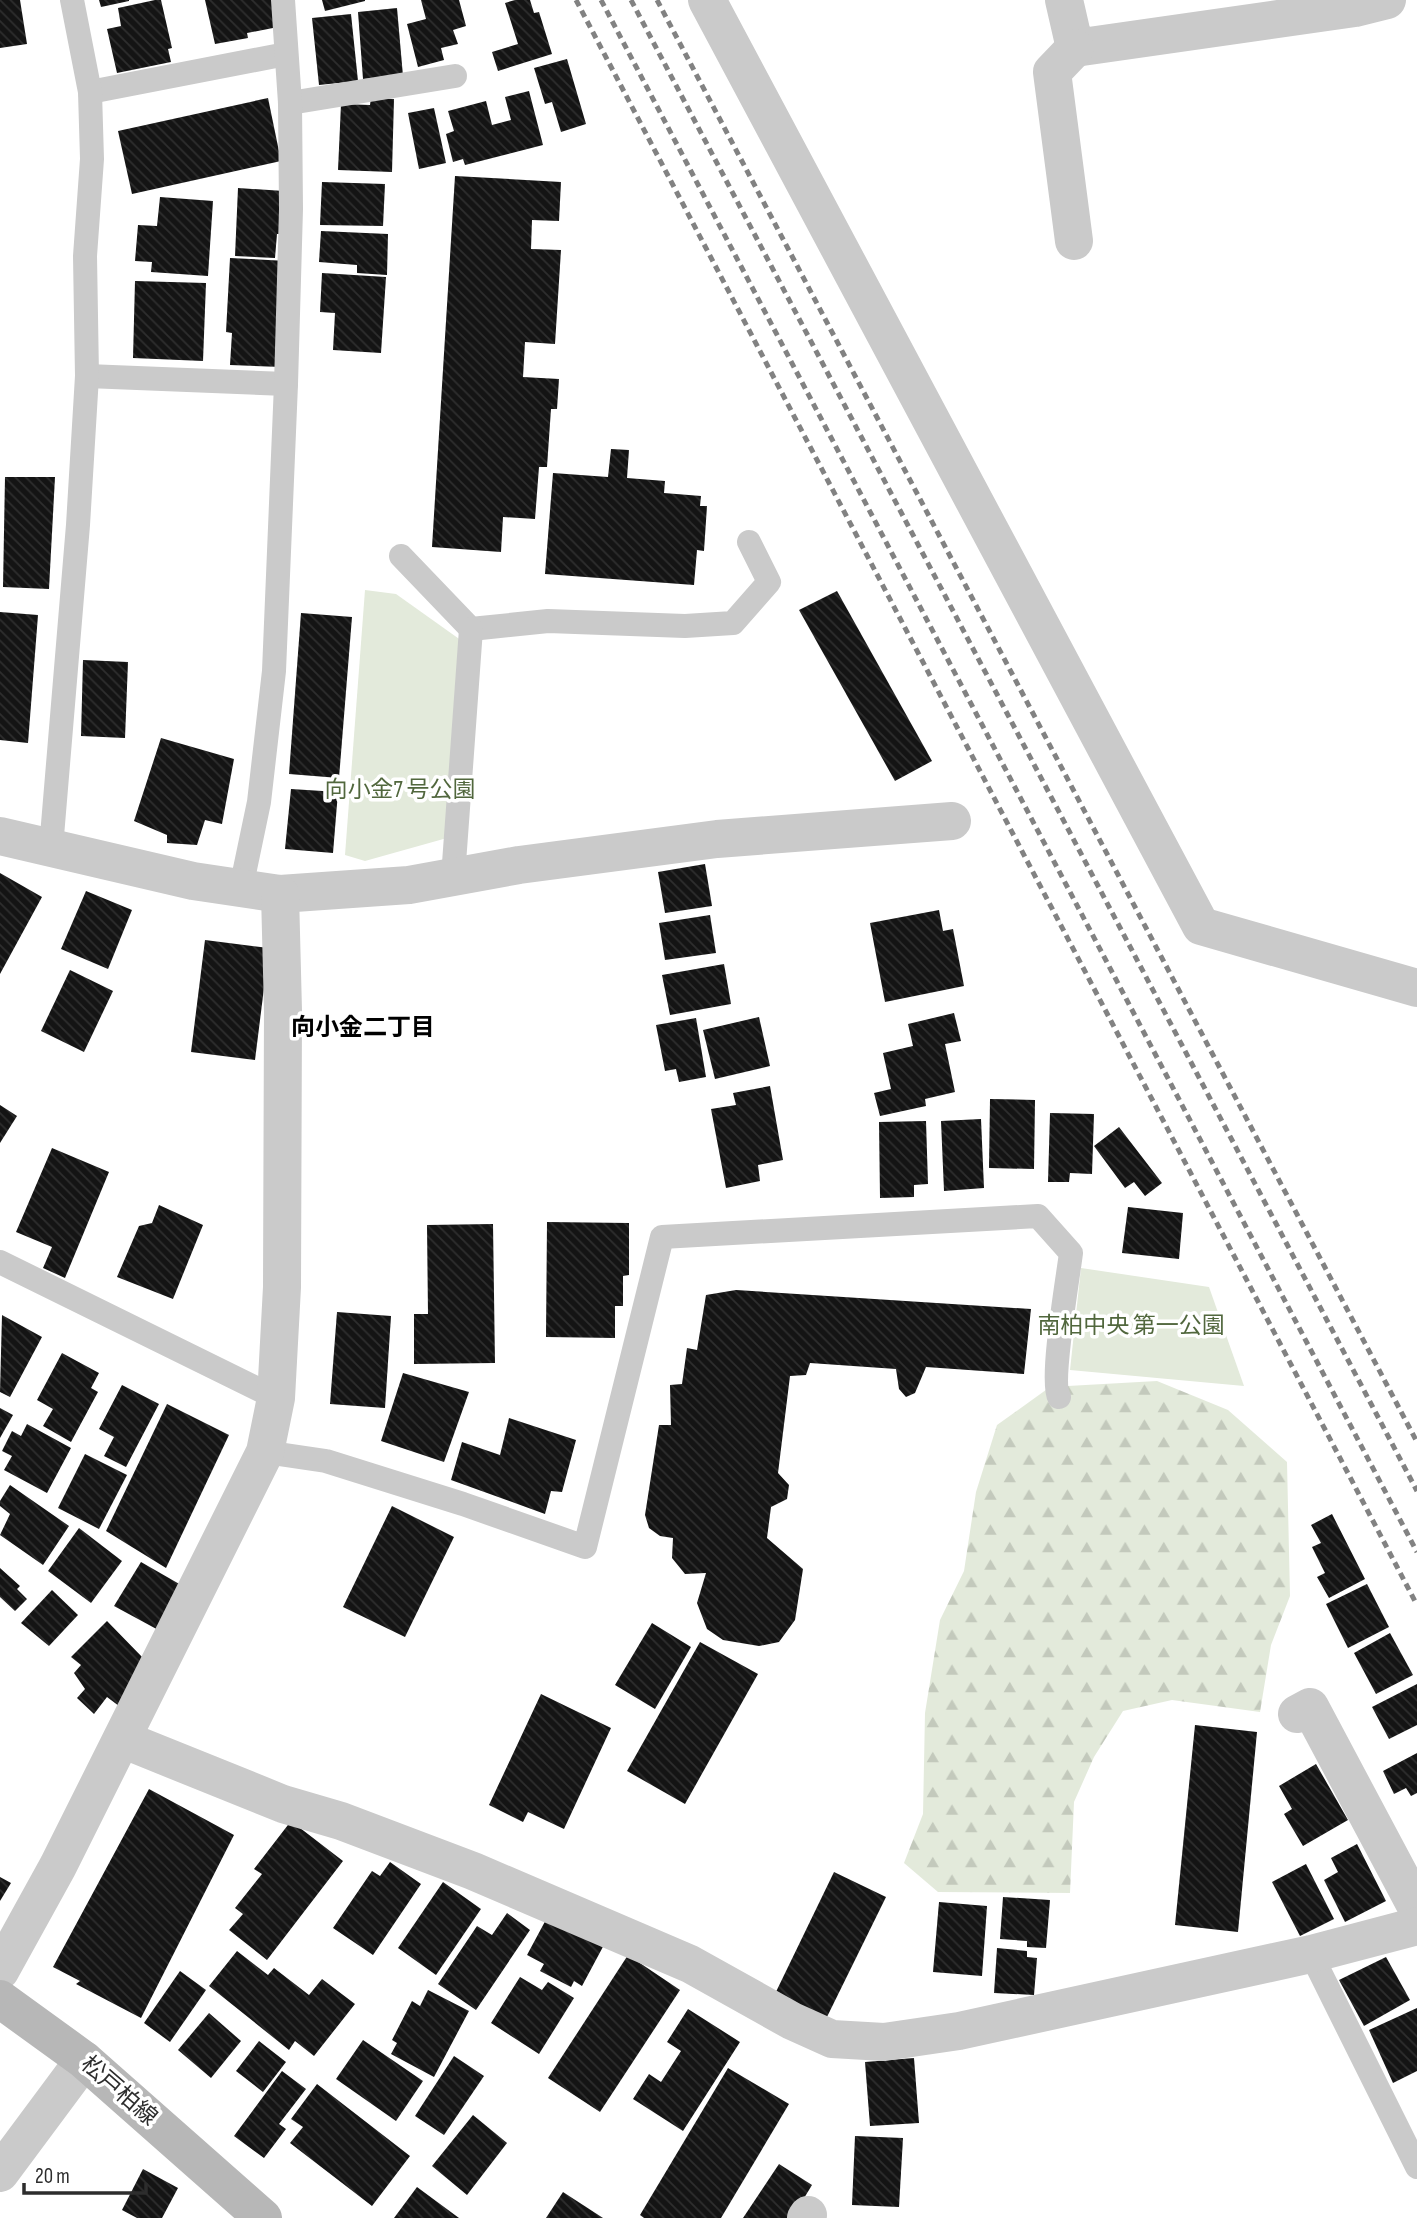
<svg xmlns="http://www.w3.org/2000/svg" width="1417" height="2218" font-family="'Sofia Sans Condensed','Noto Sans JP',sans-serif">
<defs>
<pattern id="forest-firs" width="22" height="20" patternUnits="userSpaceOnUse" patternTransform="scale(1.75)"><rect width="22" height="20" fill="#e3eadb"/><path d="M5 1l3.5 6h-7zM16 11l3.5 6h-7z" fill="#c3c9bc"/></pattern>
<pattern id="building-back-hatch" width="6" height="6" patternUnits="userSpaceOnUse" patternTransform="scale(1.75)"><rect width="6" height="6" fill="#141414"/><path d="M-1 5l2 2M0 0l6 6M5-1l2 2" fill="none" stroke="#2e2e2e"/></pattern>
</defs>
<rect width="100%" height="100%" fill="#fff"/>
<polygon fill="url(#forest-firs)" points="1157,1381 1228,1410 1287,1462 1290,1596 1271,1645 1260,1712 1172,1700 1123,1711 1094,1757 1074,1802 1070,1893 938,1892 904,1863 923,1814 925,1713 940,1620 964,1571 976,1492 997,1425 1050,1387"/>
<g fill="#e3eadb">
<polygon points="365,590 396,594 462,641 447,838 365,861 345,855"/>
<polygon points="1081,1268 1209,1287 1244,1386 1070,1370"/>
</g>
<g fill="url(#building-back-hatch)">
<polygon points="0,0 20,0 27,44 0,48"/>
<polygon points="99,0 129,0 129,1 101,7"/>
<polygon points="155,0 161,0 172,48 168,49 171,62 117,73 107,29 121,26 118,8"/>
<polygon points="205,0 272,0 278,27 247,33 248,38 215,44"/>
<polygon points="322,0 365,0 365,1 325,11"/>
<polygon points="421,0 459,0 466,26 453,30 458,44 441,48 444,60 418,67 407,24 426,19"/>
<polygon points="515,0 530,0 534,13 539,12 552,54 498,71 492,52 518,44 505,3"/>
<polygon points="397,8 403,76 363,79 358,12"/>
<polygon points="351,14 358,81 319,85 312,18"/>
<polygon points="567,59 586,124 561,132 552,102 545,104 534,68"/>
<polygon points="529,91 543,145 465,165 463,159 453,162 446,134 454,131 448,111 486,101 492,125 511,120 505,97"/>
<polygon points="268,98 281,161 132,194 118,131"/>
<polygon points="371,98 394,99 392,172 338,170 341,104 370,105"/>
<polygon points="434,108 446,163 419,169 408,113"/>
<polygon points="455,176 561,182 559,221 532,220 531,249 561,250 555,344 525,342 523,377 559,379 557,409 551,409 547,467 539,467 535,519 503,517 501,552 432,547"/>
<polygon points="322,182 385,184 383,226 320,225"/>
<polygon points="238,188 284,191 282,234 277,234 275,258 235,256"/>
<polygon points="160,197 213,201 208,276 151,272 152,262 135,261 138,225 157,226"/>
<polygon points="321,231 388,234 387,275 357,273 357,265 319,262"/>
<polygon points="230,258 287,261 281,367 230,365 232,333 226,332"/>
<polygon points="322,273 386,277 381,353 333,350 335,313 320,312"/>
<polygon points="135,281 206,283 203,361 133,358"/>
<polygon points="611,449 629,450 627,478 665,481 664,493 701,496 700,506 707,506 704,551 697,550 694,585 545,574 553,473 608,477"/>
<polygon points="5,477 55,477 49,589 3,587"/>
<polygon points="837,591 932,761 895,781 799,610"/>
<polygon points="0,612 38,615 28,743 0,740"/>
<polygon points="301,613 352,617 339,778 289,774"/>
<polygon points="83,660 128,662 125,738 81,736"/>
<polygon points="161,738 234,759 222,824 205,820 197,845 167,843 167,835 134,821"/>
<polygon points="291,789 338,792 333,853 285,849"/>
<polygon points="705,864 712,906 665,913 658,872"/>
<polygon points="0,873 42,897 0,974"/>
<polygon points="86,891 132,910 108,969 61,949"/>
<polygon points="939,910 943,931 953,929 964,986 885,1002 870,923"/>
<polygon points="710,915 716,953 665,960 659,923"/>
<polygon points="205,940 269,948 255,1060 191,1052"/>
<polygon points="724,964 731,1004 670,1015 662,975"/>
<polygon points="70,970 113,991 84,1052 41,1031"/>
<polygon points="954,1013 961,1041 945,1044 955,1092 925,1099 926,1106 880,1116 874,1093 891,1089 883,1053 913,1046 908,1024"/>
<polygon points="759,1017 770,1066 715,1079 703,1030"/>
<polygon points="696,1018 706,1077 679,1082 676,1069 665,1071 656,1025"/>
<polygon points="770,1086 783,1160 758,1165 760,1181 726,1188 711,1109 736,1105 733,1093"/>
<polygon points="990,1099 1035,1100 1034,1169 989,1168"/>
<polygon points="0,1105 17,1116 0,1143"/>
<polygon points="1050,1113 1094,1114 1092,1174 1070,1173 1069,1182 1048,1182"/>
<polygon points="981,1119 984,1188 944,1191 941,1121"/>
<polygon points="926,1121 928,1184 914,1185 914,1197 880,1198 879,1122"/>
<polygon points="1119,1127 1162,1183 1145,1196 1134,1182 1125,1188 1094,1146"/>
<polygon points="52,1148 109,1172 65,1278 43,1268 52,1247 16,1232"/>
<polygon points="159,1205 203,1225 173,1299 117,1277 139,1226 152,1223"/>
<polygon points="1128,1207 1183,1213 1179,1259 1122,1253"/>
<polygon points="547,1222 629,1223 629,1275 623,1276 623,1306 615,1306 615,1338 546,1337"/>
<polygon points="493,1224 495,1363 414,1364 414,1314 428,1314 427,1225"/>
<polygon points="736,1290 1031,1309 1024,1374 926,1367 915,1393 906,1397 899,1389 896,1369 810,1363 806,1375 790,1376 778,1473 789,1485 787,1499 771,1507 767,1538 803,1569 795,1620 779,1642 759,1646 723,1640 707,1629 697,1603 706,1573 685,1574 672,1558 673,1538 660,1536 649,1528 645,1515 659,1425 671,1425 670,1385 682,1384 687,1348 697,1350 706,1295"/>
<polygon points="337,1312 391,1316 385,1408 330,1404"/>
<polygon points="2,1315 42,1337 10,1397 0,1392"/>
<polygon points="62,1353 99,1373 91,1388 98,1392 71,1442 43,1426 53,1409 37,1400"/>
<polygon points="403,1373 469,1392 444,1462 381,1441"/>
<polygon points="122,1385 159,1404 126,1467 104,1456 114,1437 99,1429"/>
<polygon points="167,1404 229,1435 166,1568 106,1531"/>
<polygon points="0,1408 13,1415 0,1438"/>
<polygon points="509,1418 576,1440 562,1492 551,1491 545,1514 451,1480 462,1442 500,1455"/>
<polygon points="27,1424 71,1448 47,1493 4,1470 12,1456 2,1451 12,1431 21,1436"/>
<polygon points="85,1454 127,1475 99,1529 58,1508"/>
<polygon points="10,1485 69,1526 43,1565 0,1535 10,1514 0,1506 0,1501"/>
<polygon points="392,1506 454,1537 405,1637 343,1607"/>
<polygon points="1332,1514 1365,1579 1329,1598 1317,1577 1325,1573 1312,1547 1321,1543 1311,1525"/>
<polygon points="79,1528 122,1561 91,1603 48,1571"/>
<polygon points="141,1562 188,1589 162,1632 114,1606"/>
<polygon points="0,1568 20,1586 17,1589 27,1599 15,1611 0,1597"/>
<polygon points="1367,1584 1389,1627 1348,1648 1326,1604"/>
<polygon points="52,1590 78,1615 49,1646 21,1623"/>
<polygon points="107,1621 144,1659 119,1706 107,1697 94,1714 77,1698 85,1689 74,1673 81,1665 71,1657"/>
<polygon points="652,1623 691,1647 655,1709 615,1685"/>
<polygon points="1390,1633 1413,1675 1376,1694 1354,1653"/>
<polygon points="700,1642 758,1674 685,1804 627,1771"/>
<polygon points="1417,1684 1417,1725 1389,1739 1372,1707"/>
<polygon points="541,1694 611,1728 564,1829 528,1812 523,1822 489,1805"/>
<polygon points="1195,1725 1257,1732 1238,1932 1175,1925"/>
<polygon points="1417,1753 1417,1793 1411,1796 1406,1788 1394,1794 1383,1771"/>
<polygon points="1316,1764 1348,1820 1303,1846 1284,1814 1292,1809 1279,1786"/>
<polygon points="149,1789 234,1835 141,2018 76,1984 80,1981 53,1967"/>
<polygon points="291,1821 343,1861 267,1960 229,1930 243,1914 235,1908 262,1874 254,1869"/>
<polygon points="1357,1844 1386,1901 1345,1922 1324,1880 1338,1872 1331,1858"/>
<polygon points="390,1862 421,1884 373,1955 333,1928 372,1871 380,1876"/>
<polygon points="1306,1864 1334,1919 1300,1936 1272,1882"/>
<polygon points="834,1872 886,1897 824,2023 773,1998"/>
<polygon points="0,1877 11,1883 0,1901"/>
<polygon points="443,1882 481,1909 436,1975 398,1948"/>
<polygon points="1003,1897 1050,1900 1046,1948 1027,1947 1027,1941 1000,1939"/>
<polygon points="939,1902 987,1906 982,1976 933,1972"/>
<polygon points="507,1913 530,1930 476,2010 438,1984 477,1926 492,1935"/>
<polygon points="549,1914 605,1943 582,1986 574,1981 571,1987 540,1971 544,1964 527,1955"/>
<polygon points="997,1948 1027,1951 1027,1957 1037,1958 1034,1995 994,1993"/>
<polygon points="237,1951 268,1975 274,1968 309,1995 322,1979 355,2004 314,2056 295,2041 289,2050 209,1986"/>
<polygon points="628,1955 680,1990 600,2112 548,2078"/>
<polygon points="1386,1957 1410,2000 1364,2026 1339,1980"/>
<polygon points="180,1971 206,1990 170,2042 144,2023"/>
<polygon points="520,1977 542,1990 548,1982 574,1998 539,2054 491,2023"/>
<polygon points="428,1990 469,2011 434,2077 391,2054 397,2043 392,2040 412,2001 420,2006"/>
<polygon points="1417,2008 1417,2071 1393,2083 1369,2030"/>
<polygon points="688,2009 740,2042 683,2131 633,2099 649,2074 661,2082 681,2051 667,2042"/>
<polygon points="209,2013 241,2041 211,2078 178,2050"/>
<polygon points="363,2040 423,2081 396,2121 336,2079"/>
<polygon points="259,2041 286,2062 263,2092 236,2071"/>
<polygon points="454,2056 484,2076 444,2135 415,2116"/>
<polygon points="914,2058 919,2123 870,2126 865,2062"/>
<polygon points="728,2068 789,2104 721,2218 644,2218 640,2215"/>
<polygon points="282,2071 306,2089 279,2124 286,2129 264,2158 234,2136"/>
<polygon points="317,2084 410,2156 372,2206 290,2143 303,2127 291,2119"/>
<polygon points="473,2115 507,2143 467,2195 432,2166"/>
<polygon points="855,2136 903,2138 899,2207 852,2205"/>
<polygon points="779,2164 812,2185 792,2218 743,2218"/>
<polygon points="143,2169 178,2188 162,2218 137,2218 122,2210"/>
<polygon points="417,2187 459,2218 394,2218"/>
<polygon points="563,2192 603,2218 546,2218"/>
</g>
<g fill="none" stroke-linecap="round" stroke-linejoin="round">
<g stroke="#cacaca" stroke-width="24">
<polyline points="90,92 286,54"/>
<polyline points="290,103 455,76"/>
<polyline points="87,376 286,384"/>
<polyline points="401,556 471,629 548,621 685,626 733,623 769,582 749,542"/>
<polyline points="51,848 78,525 87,376 85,256 92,159 90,92 72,0"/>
<polyline points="453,877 471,629"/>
<polyline points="241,888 259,802 274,671 286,384 291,209 290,103 283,0"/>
<polyline points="0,1262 276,1398"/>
<path d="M265 1452 326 1461 463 1504 585 1547 662 1237 1038 1216 1071 1253C1068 1277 1050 1382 1059 1397"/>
<polyline points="1311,1954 1417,2167"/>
</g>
<g stroke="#cacaca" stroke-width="38">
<polyline points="707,0 1201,926 1417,988"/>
<polyline points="1064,0 1075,48 1355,8 1387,0"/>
<polyline points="1074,241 1052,72 1075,48"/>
<polyline points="0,836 193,881 280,894 409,885 519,865 717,839 952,821"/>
<polyline points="1297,1714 1310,1707 1417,1908"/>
<polyline points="122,1739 283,1804 341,1821 473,1871 690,1964 792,2021 832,2039 884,2042 959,2031 1311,1954 1417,1926"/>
<polyline points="0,1971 58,1866 265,1452 276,1398 282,1287 283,1011 280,894"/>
<polyline points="0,2173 84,2060"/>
<polyline points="806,2218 808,2215"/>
</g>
<polyline stroke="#b7b7b7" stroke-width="38" points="0,1999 84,2060 263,2218"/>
<g stroke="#828282" stroke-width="5" stroke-dasharray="7 5" stroke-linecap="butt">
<polyline points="576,0 1417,1605"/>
<polyline points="601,0 1417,1552"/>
<polyline points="631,0 1417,1491"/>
<polyline points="657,0 1417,1442"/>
</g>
</g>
<g text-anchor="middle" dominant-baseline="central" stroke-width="7" stroke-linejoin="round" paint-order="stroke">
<g font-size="23" fill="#51673d" stroke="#fff">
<text x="400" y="790">向小金7 号公園</text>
<text x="1131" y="1326">南柏中央 第一公園</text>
</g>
<g font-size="23" fill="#2d2d2d" stroke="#fff">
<text transform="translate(119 2091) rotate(41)">松戸柏線</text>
</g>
<g font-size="24" font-weight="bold" fill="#000" stroke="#fff">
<text x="363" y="1027">向小金二丁目</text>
</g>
</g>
<path d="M24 2183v10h122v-10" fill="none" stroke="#2d2d2d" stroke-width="3.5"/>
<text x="35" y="2183" font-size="21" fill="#2d2d2d" stroke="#ffffff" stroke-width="5" paint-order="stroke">20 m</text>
</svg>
